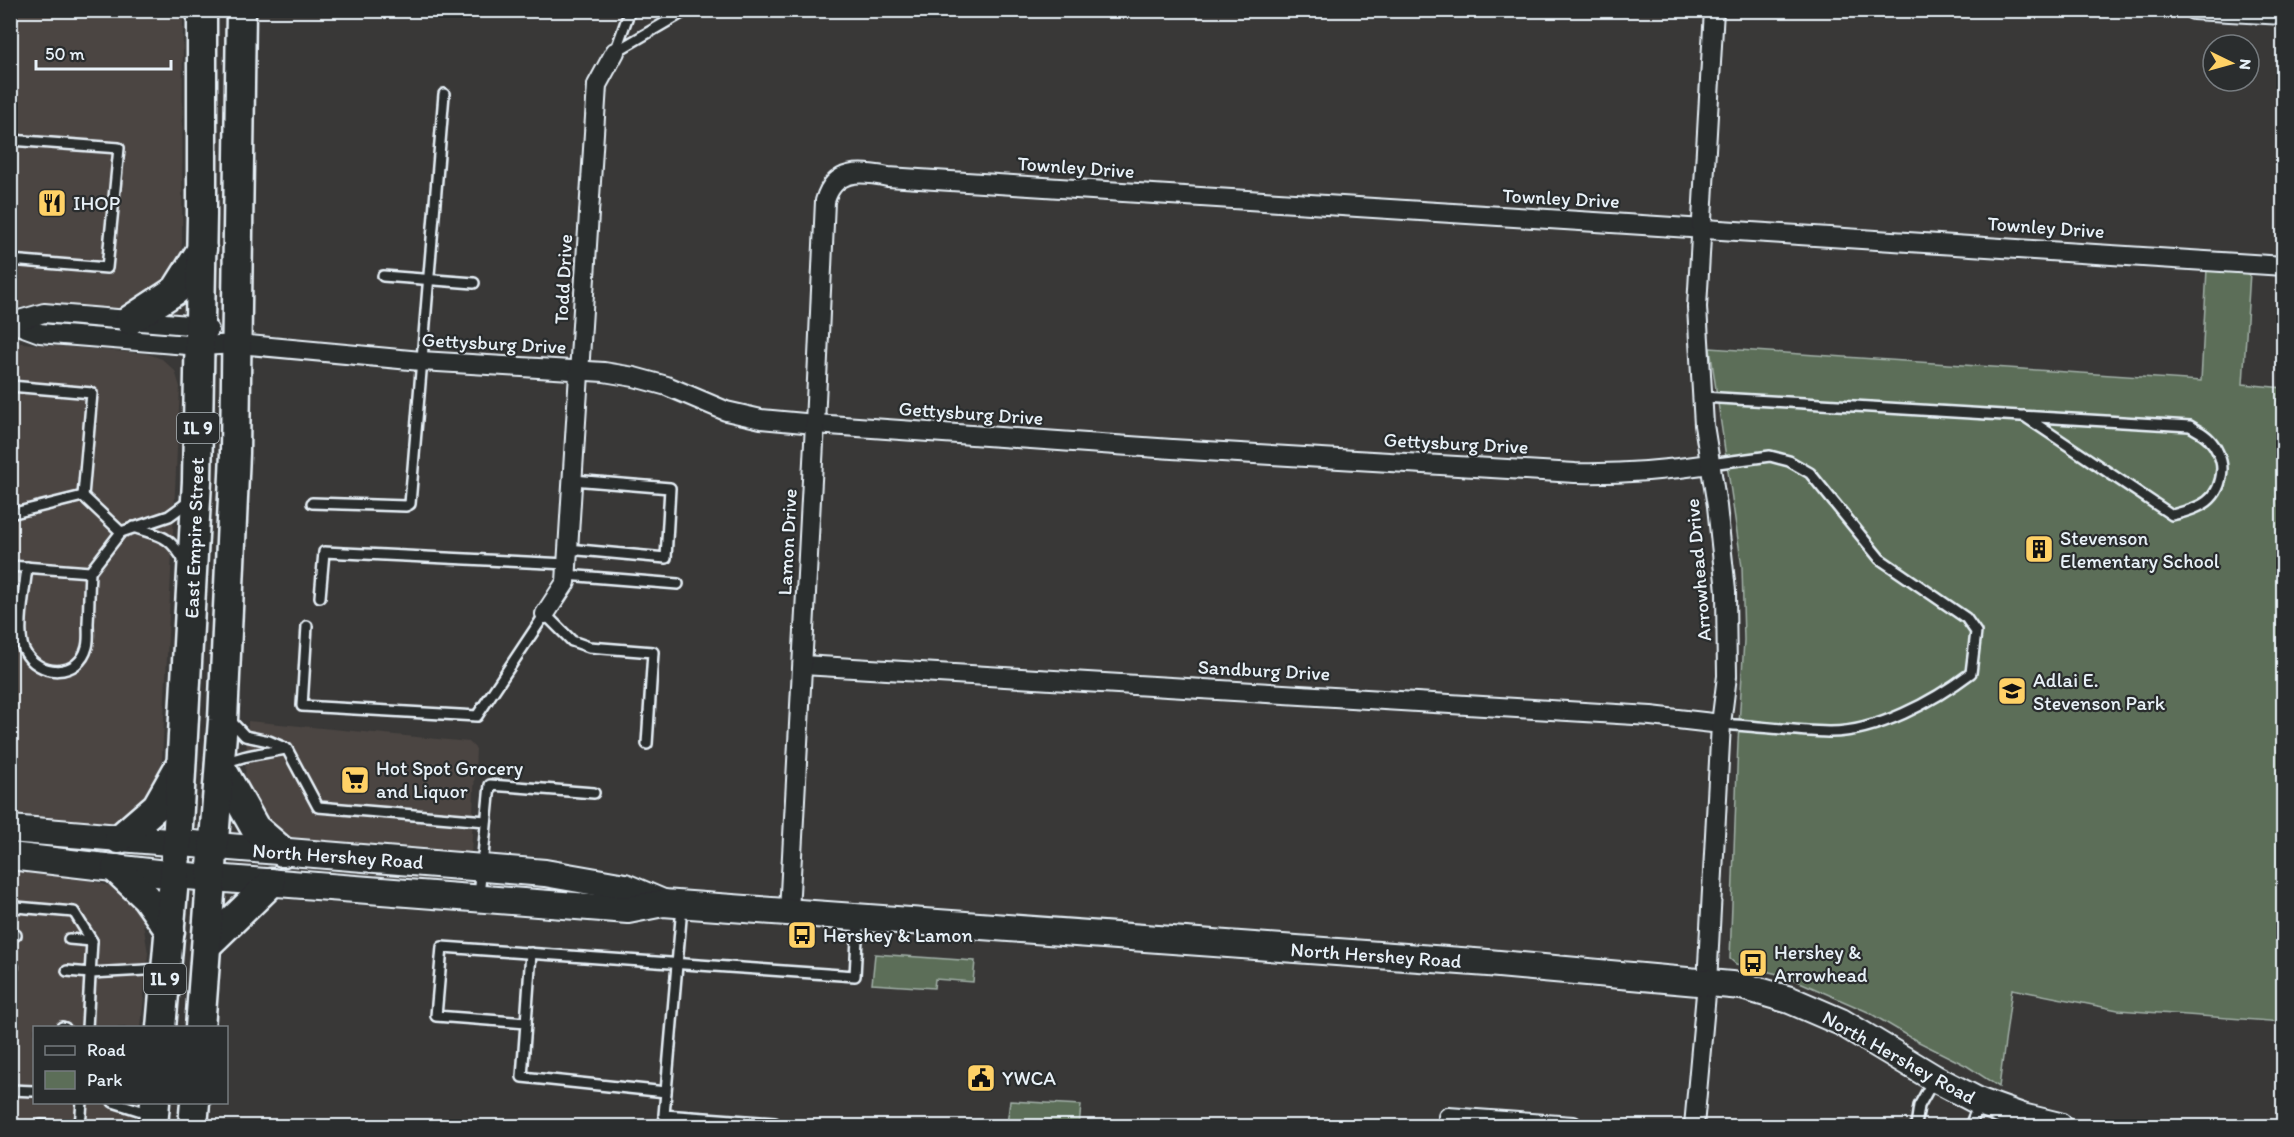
<svg xmlns="http://www.w3.org/2000/svg" width="2294" height="1137" font-family="Itim,sans-serif">
<rect width="100%" height="100%" fill="#393837"/>
<filter id="ink" filterUnits="userSpaceOnUse"><feTurbulence type="fractalNoise" baseFrequency=".0167" numOctaves="2"/><feDisplacementMap in="SourceGraphic" scale="12" xChannelSelector="R" yChannelSelector="G"/><feConvolveMatrix kernelMatrix="1 2 1 2 8 2 1 2 1" color-interpolation-filters="sRGB"/></filter>
<g filter="url(#ink)">
<g fill="#4b4542">
<polygon points="10,11 183,11 182,244 179,262 160,289 126,308 84,312 11,306"/>
<polygon points="10,342 148,354 162,359 175,371 180,387 162,759 158,785 127,820 107,824 11,819"/>
<polygon points="248,721 469,742 476,749 471,855 293,840 281,836 251,812 245,778"/>
<polygon points="11,871 77,877 117,888 141,911 148,953 141,1027 34,1028 34,1102 134,1103 132,1126 11,1126"/>
</g>
<g fill="#5c6e58" stroke="#a2b0a8" stroke-width="1.5">
<polygon points="2207,269 2250,272 2243,384 2284,388 2283,1022 2118,1010 2012,989 1999,1087 1967,1066 1917,1041 1868,1012 1786,976 1736,964 1730,959 1738,742 1744,640 1742,567 1710,348 2201,381"/>
<polygon points="875,954 975,961 973,982 935,979 934,988 872,984"/>
<polygon points="1010,1101 1081,1105 1079,1126 1007,1124"/>
</g>
<g fill="none" stroke-linecap="round" stroke-linejoin="round">
<g stroke="#e8f1f8" stroke-width="14">
<g id="service">
<polyline points="615,52 687,10"/>
<polyline points="615,52 630,10"/>
<polyline points="10,140 119,148 107,268 10,260"/>
<polyline points="383,276 474,283"/>
<polyline points="10,386 92,393 83,496"/>
<path d="M1702 397 2190 426C2196 430 2204 433 2209 439 2216 446 2222 459 2222 469 2220 501 2201 508 2172 515L2024 416"/>
<path d="M1710 464 1770 456 1789 461 1810 473 1880 559 1966 618 1976 632 1971 673C1934 701 1876 733 1828 732 1792 731 1756 726 1721 724"/>
<polyline points="312,503 406,506 410,504 444,94"/>
<polyline points="10,514 83,496 121,532 169,516 191,500"/>
<path d="M133 527C162 537 168 534 185 562"/>
<polyline points="568,549 666,558 670,488 573,480"/>
<polyline points="10,566 90,572 121,532"/>
<path d="M27 567C25 588 16 632 24 650 38 678 79 678 87 647 89 640 88 631 88 623 89 606 89 589 90 572"/>
<polyline points="566,575 678,584"/>
<polyline points="320,597 324,552 567,564"/>
<polyline points="307,626 302,706 477,716 545,614 572,641 589,647 653,652 647,744"/>
<polyline points="230,720 245,736 269,741 287,749 318,807 486,821"/>
<path d="M224 764C244 754 264 754 285 749"/>
<polyline points="479,896 490,785 594,793"/>
<polyline points="682,907 664,1115 775,1123"/>
<polyline points="10,910 16,907 74,912 92,941 87,1028"/>
<polyline points="10,935 16,935"/>
<polyline points="69,939 92,941"/>
<polyline points="10,966 13,967"/>
<polyline points="67,971 91,973 163,969"/>
<polyline points="526,1023 531,953"/>
<polyline points="62,1027 65,1028"/>
<polyline points="10,1090 34,1091"/>
<polyline points="666,1092 522,1077 526,1023 436,1016 442,947 855,976 858,920"/>
<polyline points="113,1102 151,1114"/>
<polyline points="10,1123 14,1123"/>
<polyline points="41,1125 54,1126"/>
<polyline points="80,1126 82,1102"/>
<polyline points="1916,1126 1919,1106 1934,1079"/>
<polyline points="1970,1126 1979,1104"/>
</g>
</g>
<g stroke="#e8f1f8" stroke-width="22">
<g id="minor">
<polyline points="2193,10 2284,15"/>
<path d="M10 322 40 333 51 334 200 346 238 344 421 361 604 372 634 377 667 386 726 411 761 419 815 424 1172 449 1575 473C1623 474 1662 471 1710 464"/>
<polyline points="12,322 44,313 201,326 209,330"/>
<polyline points="545,614 566,582 597,85 615,52"/>
<polyline points="803,665 1651,716 1721,724"/>
<path d="M789 912 815 424 825 201C834 169 860 171 888 177L2284 266"/>
<polyline points="1448,1117 1573,1126"/>
<polyline points="1694,1126 1707,983 1721,724 1727,676 1726,591 1717,506 1704,425 1697,307 1714,10"/>
</g>
</g>
<g stroke="#e8f1f8" stroke-width="30">
<g id="secondary">
<polyline points="10,829 545,873 625,887 663,903"/>
<polyline points="10,856 174,875 628,910 663,903 1488,963 1742,986 1790,1000 1841,1022 1934,1078 1980,1102 2022,1117 2059,1126"/>
</g>
</g>
<g stroke="#e8f1f8" stroke-width="33">
<g id="primary">
<polyline points="130,320 176,290 202,249"/>
<polyline points="220,766 255,828 283,852"/>
<polyline points="119,839 157,806 178,769"/>
<polyline points="116,869 146,897 170,931"/>
<polyline points="207,945 271,883"/>
<polyline points="161,1028 177,844 197,481 202,215 202,10"/>
<polyline points="200,1028 223,720 235,453 241,10"/>
<polyline points="153,1126 155,1102"/>
<polyline points="193,1126 195,1102"/>
</g>
</g>
<use href="#service" stroke="#2a2d2e" stroke-width="9"/>
<use href="#minor" stroke="#2a2d2e" stroke-width="18"/>
<use href="#secondary" stroke="#2a2d2e" stroke-width="26"/>
<use href="#primary" stroke="#2a2d2e" stroke-width="28"/>
</g>
</g>
<defs>
<g id="restaurant-square" transform="scale(1.5)"><rect x="-9" y="-9" width="18" height="18" rx="4" fill="#ffd166" stroke="#2a2d2e"/><path d="M-5-6h1v4h1v-4h1v4h1v-4h1v5L-1.5 .5V6h-2V.5L-5-1ZM5-6V6H3V1.5H1.5Q1.5-4 5-6Z" fill="#111"/></g>
<g id="building-square" transform="scale(1.5)"><rect x="-9" y="-9" width="18" height="18" rx="4" fill="#ffd166" stroke="#2a2d2e"/><path d="M-4-6H4V6H1V3H-1V6H-4ZM-2.5-4.3h1.7v1.8h-1.7ZM.8-4.3h1.7v1.8H.8ZM-2.5-1h1.7V.8h-1.7ZM.8-1h1.7V.8H.8Z" fill="#111"/></g>
<g id="school-square" transform="scale(1.5)"><rect x="-9" y="-9" width="18" height="18" rx="4" fill="#ffd166" stroke="#2a2d2e"/><path d="M0-5L7-2L0 1L-7-2ZM-4 1L0 2.5L4 1V4Q0 6-4 4Z" fill="#111"/></g>
<g id="supermarket-square" transform="scale(1.5)"><rect x="-9" y="-9" width="18" height="18" rx="4" fill="#ffd166" stroke="#2a2d2e"/><path d="M-6-5.5h2.5l.6 2H6L4.5 2H-2.5L-4.4-4H-6ZM-1.5 3.2a1.3 1.3 0 1 0 .1 0ZM3 3.2a1.3 1.3 0 1 0 .1 0Z" fill="#111"/></g>
<g id="bus-square" transform="scale(1.5)"><rect x="-9" y="-9" width="18" height="18" rx="4" fill="#ffd166" stroke="#2a2d2e"/><path d="M-5-6H5V4H4V6H2V4H-2V6H-4V4H-5ZM-3.5-4V0h7V-4ZM-3.5 1.2v1.5H-2V1.2ZM2 1.2v1.5H3.5V1.2Z" fill="#111"/></g>
<g id="civic-square" transform="scale(1.5)"><rect x="-9" y="-9" width="18" height="18" rx="4" fill="#ffd166" stroke="#2a2d2e"/><path d="M-.6-6.5H3V-4.5H.6V-3L4-1V1h2V6H-6V1h2V-1L-.6-3ZM-1.2 2.5V6h2.4V2.5Z" fill="#111"/></g>
</defs>
<g fill-rule="evenodd">
<use href="#restaurant-square" x="52" y="203"/>
<use href="#building-square" x="2039" y="549"/>
<use href="#school-square" x="2012" y="691"/>
<use href="#supermarket-square" x="355" y="780"/>
<use href="#bus-square" x="802" y="935"/>
<use href="#bus-square" x="1753" y="963"/>
<use href="#civic-square" x="981" y="1078"/>
</g>
<g text-anchor="middle" dominant-baseline="central" stroke-width="4.5" stroke-linejoin="round" paint-order="stroke">
<g fill="#2a2d2e" stroke="#afb6bb" stroke-width="1.5">
<rect x="177" y="413" width="42" height="30" rx="4.5"/>
<rect x="144" y="964" width="42" height="30" rx="4.5"/>
</g>
<g font-size="18" font-weight="bold" fill="#e8f1f8">
<text x="198" y="428">IL 9</text>
<text x="165" y="979">IL 9</text>
</g>
<g font-size="20" fill="#e8f1f8" stroke="#2a2d2e">
<text transform="translate(1076 167) rotate(4)">Townley Drive</text>
<text transform="translate(1561 198) rotate(3)">Townley Drive</text>
<text transform="translate(2046 227) rotate(4)">Townley Drive</text>
<text transform="translate(563 279) rotate(-87)">Todd Drive</text>
<text transform="translate(494 343) rotate(3)">Gettysburg Drive</text>
<text transform="translate(971 413) rotate(4)">Gettysburg Drive</text>
<text transform="translate(1456 443) rotate(3)">Gettysburg Drive</text>
<text transform="translate(194 538) rotate(-88)">East Empire Street</text>
<text transform="translate(787 542) rotate(-87)">Lamon Drive</text>
<text transform="translate(1698 570) rotate(-95)">Arrowhead Drive</text>
<text transform="translate(1264 670) rotate(3)">Sandburg Drive</text>
<text transform="translate(338 856) rotate(4)">North Hershey Road</text>
<text transform="translate(1376 955) rotate(4)">North Hershey Road</text>
<text transform="translate(1899 1057) rotate(29)">North Hershey Road</text>
</g>
<g font-size="20" fill="#e8f1f8" stroke="#2a2d2e" text-anchor="start">
<text x="73" y="203">IHOP</text>
<text x="2060" y="538">Stevenson<tspan x="2060" dy="23">Elementary School</tspan></text>
<text x="2033" y="680">Adlai E.<tspan x="2033" dy="23">Stevenson Park</tspan></text>
<text x="376" y="768">Hot Spot Grocery<tspan x="376" dy="23">and Liquor</tspan></text>
<text x="823" y="935">Hershey &amp; Lamon</text>
<text x="1774" y="952">Hershey &amp;<tspan x="1774" dy="23">Arrowhead</tspan></text>
<text x="1002" y="1078">YWCA</text>
</g>
</g>
<rect width="2294" height="1137" fill="none" stroke="#2a2d2e" stroke-width="36"/>
<rect x="18" y="18" width="2258" height="1101" fill="none" stroke="#e8f1f8" stroke-width="2" filter="url(#ink)"/>
<rect x="33" y="1026" width="195" height="78" fill="#2a2d2e" stroke="#767b7f" stroke-width="1.5"/>
<rect x="45" y="1046" width="30" height="9" fill="#2a2d2e" stroke="#767b7f" stroke-width="1.5"/>
<text x="87" y="1056" font-size="18" fill="#e8f1f8">Road</text>
<rect x="45" y="1071" width="30" height="18" fill="#5c6e58" stroke="#767b7f" stroke-width="1.5"/>
<text x="87" y="1086" font-size="18" fill="#e8f1f8">Park</text>
<g transform="translate(2231 63) rotate(95)"><circle r="28" fill="#2a2d2e" stroke="#767b7f" stroke-width="1.5"/>
<path d="M0-4.5L10 22L0 15L-10 22Z" fill="#ffd166"/>
<text y="-9" font-size="16" font-weight="bold" text-anchor="middle" fill="#e8f1f8">N</text>
</g>
<path d="M36 60v9h135v-9" fill="none" stroke="#e8f1f8" stroke-width="3"/>
<text x="45" y="60" font-size="18" fill="#e8f1f8" stroke="#2a2d2e" stroke-width="4.5" paint-order="stroke">50 m</text>
</svg>
